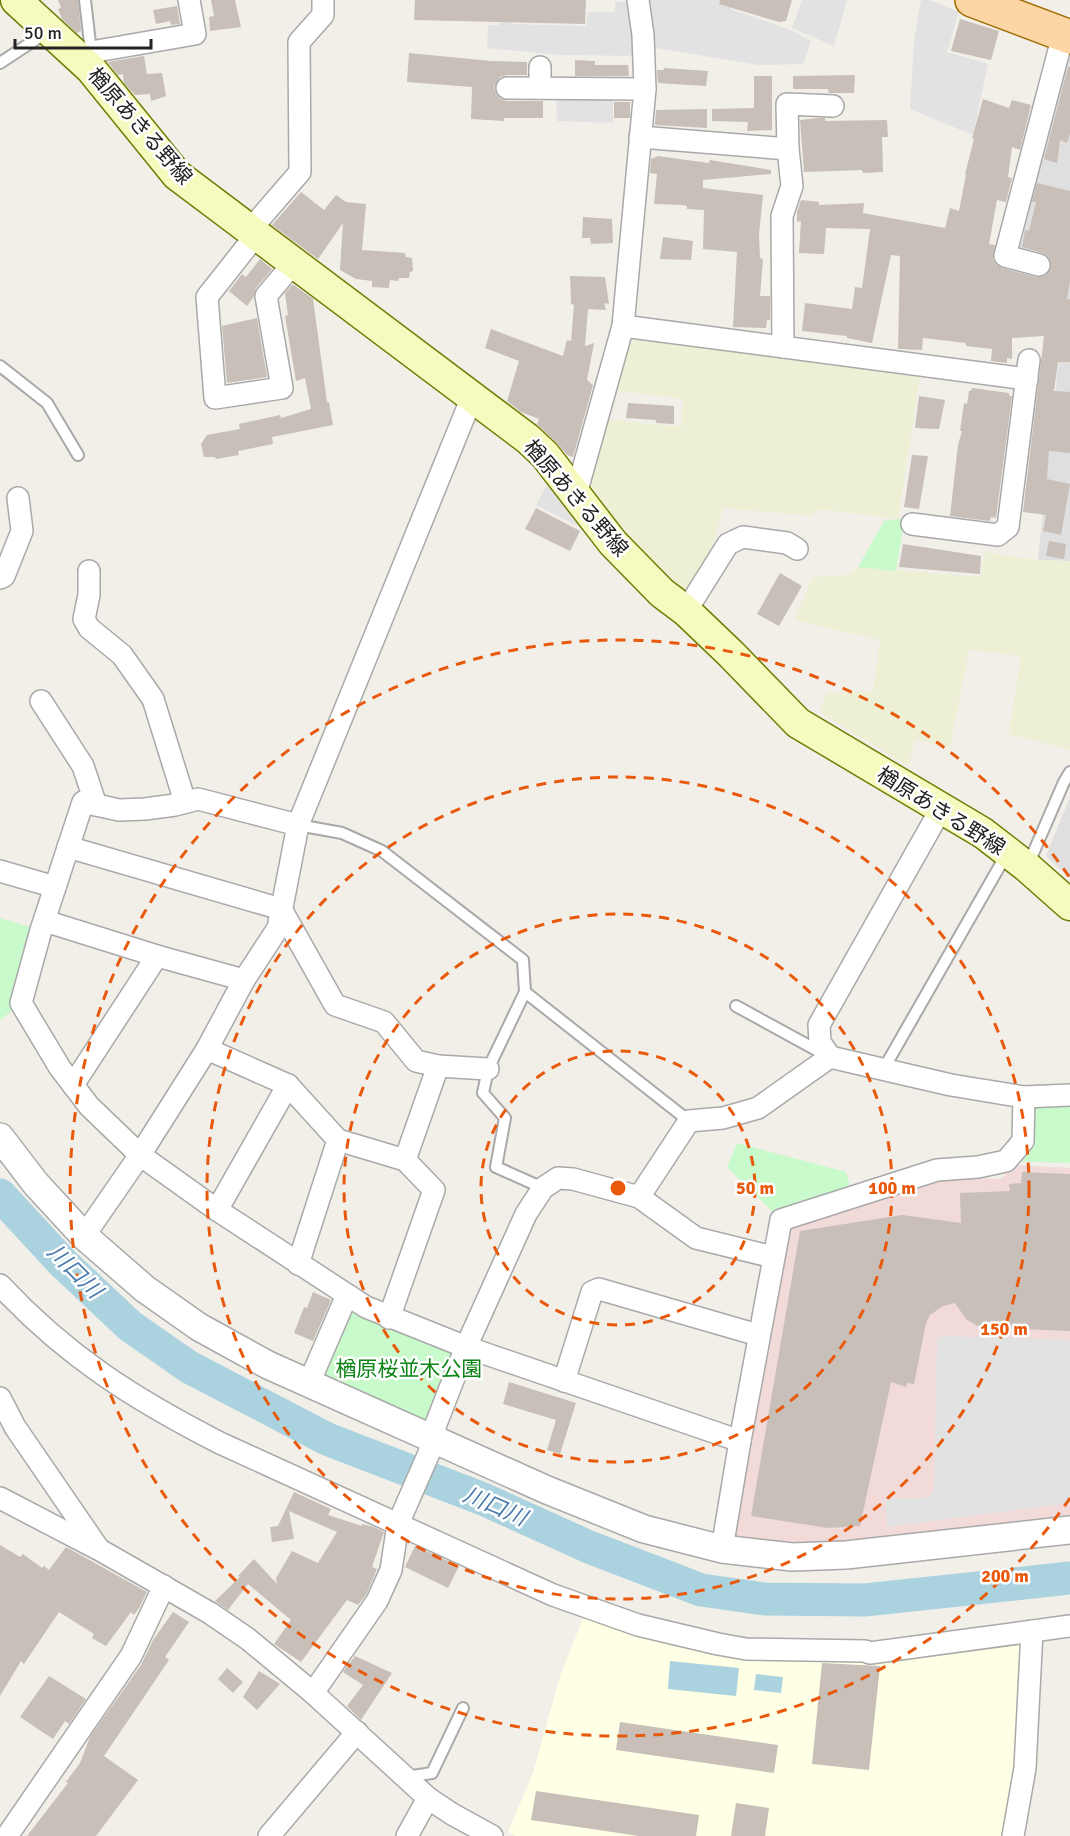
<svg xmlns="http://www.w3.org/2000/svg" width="1070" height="1836" font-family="Signika,'Noto Sans JP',sans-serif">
<rect width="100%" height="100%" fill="#f2efe9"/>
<g fill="#e0dfdf">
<polygon points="1067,53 1070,54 1070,561 1038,560 1063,319 993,275 997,262 1021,245"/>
<polygon points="1070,797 1070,878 1046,856"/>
</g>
<polygon fill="#f2dad9" points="1015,1165 1070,1168 1070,1516 827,1543 777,1542 725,1536 781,1220 853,1197 953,1177 1001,1179"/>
<polygon fill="#ffffe5" points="588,1606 638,1625 834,1651 1032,1631 1013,1836 516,1836 508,1832 533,1773 560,1676"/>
<g fill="#eef0d5">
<polygon points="636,339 921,371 898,519 817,509 812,516 723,508 707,572 690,596 663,577 589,493 605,419 682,427 683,399 613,390 628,343"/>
<polygon points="984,552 1038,560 1070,561 1070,750 1009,734 1021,656 969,650 950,748 915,739 909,766 819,712 827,693 873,692 880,640 794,620 813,577 848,575 858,567 981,577"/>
</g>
<g fill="#c8facc">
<polygon points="905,518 896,571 858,567 884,521"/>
<polygon points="0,918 41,930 21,1003 0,1020"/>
<polygon points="1070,1095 1070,1163 1006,1161 1024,1097"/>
<polygon points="737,1143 846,1172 853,1197 781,1220 727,1167"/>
<polygon points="347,1295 466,1347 436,1424 425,1421 314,1372"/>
</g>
<g fill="#e2e2e2">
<polygon points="500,0 513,0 512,24 586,26 588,12 615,12 615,2 638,1 644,56 560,55 487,48 488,25 499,25"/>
<polygon points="646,0 734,0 731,9 793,31 811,41 803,64 758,65 649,47"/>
<polygon points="802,0 847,0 834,46 792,28"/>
<polygon points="921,0 929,0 959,12 947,52 988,64 973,135 910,109 914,42"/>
<polygon points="556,89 613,89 613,123 557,121"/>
<polygon points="556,469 590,513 581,528 536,505"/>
<polygon points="944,1336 1070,1340 1070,1503 887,1527 885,1498 924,1498 930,1495 934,1490 937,1341 938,1338"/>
</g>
<g fill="#aad3df">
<polygon points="670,1661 739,1668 736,1696 668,1689"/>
<polygon points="756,1674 783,1677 781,1693 754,1690"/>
</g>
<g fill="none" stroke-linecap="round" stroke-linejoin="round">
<polyline stroke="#aad3df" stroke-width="33" points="0,1195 62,1262 130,1326 189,1367 327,1439 483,1499 589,1547 701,1590 764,1599 865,1600 1070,1578"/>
</g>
<g fill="#c7bfb8">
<polygon points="58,0 78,0 81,31 77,33 62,19 58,9 61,8"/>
<polygon points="211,0 235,0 241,27 210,31 209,17 214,16"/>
<polygon points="415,0 586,0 585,24 414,20"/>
<polygon points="720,0 792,0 786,21 779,22 719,4"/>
<polygon points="177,6 180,24 171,25 170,21 156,24 153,10"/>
<polygon points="960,19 999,31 991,60 951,51"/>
<polygon points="409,53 491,61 527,62 527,75 507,75 500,77 494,87 496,94 500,99 507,101 543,101 543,118 504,118 504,121 471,119 472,87 407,82"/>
<polygon points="144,56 147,74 162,73 166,96 151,101 150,94 135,95 124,83 123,74 118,75 108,62"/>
<polygon points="575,60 595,61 595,65 628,65 629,76 575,76"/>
<polygon points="1068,67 1070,67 1070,134 1067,143 1060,140 1057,163 1044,159"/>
<polygon points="664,68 708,71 706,86 658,83 657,70 664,70"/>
<polygon points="855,75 854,93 829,93 828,89 793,89 793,76"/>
<polygon points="754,76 772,76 772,130 747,131 748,122 712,121 712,109 754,108"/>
<polygon points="983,99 1009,108 1012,100 1031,105 1020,150 1012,147 1008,177 1012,178 1006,202 997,200 989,244 995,245 993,259 996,265 1002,268 1036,277 1042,277 1048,274 1051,268 1048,256 1042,253 1022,247 1025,230 1029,231 1036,202 1032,202 1037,183 1070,191 1070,281 1067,299 1070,299 1070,362 1058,362 1054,391 1070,392 1070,453 1049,451 1047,479 1070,484 1061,535 1043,531 1046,515 1023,512 1044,336 1012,338 1012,359 1007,358 1007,363 991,361 992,349 966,346 966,343 923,338 922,350 898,349 900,256 891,255 872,343 847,338 847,336 802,331 805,303 852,309 855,287 862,288 870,229 826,228 824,254 799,253 801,221 797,222 797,212 801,200 819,202 819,205 864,203 863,213 945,228 950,208 959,211 966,174 965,174 974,139 972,138"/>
<rect x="614" y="102" width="16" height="16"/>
<polygon points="707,109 707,128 655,125 656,110"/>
<polygon points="819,118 825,118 825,121 887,120 888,137 882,137 883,172 863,173 862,170 804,172 800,120"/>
<polygon points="658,156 709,163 710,160 771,170 771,174 703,180 703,188 763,195 759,234 760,258 763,259 760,296 770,296 770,320 767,320 766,328 733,327 737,252 703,249 704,210 687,209 687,206 683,205 654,204 657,174 650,173 651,159"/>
<polygon points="301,192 324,210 336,195 346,202 366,204 362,250 405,253 406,257 412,258 413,271 410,272 409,278 399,278 398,281 390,280 389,288 372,287 372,281 356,279 340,270 343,223 318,259 272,225"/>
<polygon points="583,217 612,219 613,243 591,244 590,238 582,238"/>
<polygon points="663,237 693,241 691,260 660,259"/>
<polygon points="260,259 272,269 256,288 253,298 247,306 229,291 242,274 246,277"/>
<polygon points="570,276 605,277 609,304 604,303 606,310 588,309 585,346 594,343 587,380 593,385 573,457 567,455 557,443 537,424 539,419 521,412 507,401 519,361 485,348 491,329 563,356 567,340 571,341 574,305 571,304"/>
<polygon points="292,285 294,285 313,299 327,402 329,402 333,425 272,437 273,444 238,451 239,455 216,459 215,457 204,457 201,444 207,435 240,429 239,424 280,415 281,418 311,409 305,378 296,381 285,316 288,315 285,293"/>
<polygon points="257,318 267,377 227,383 222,326"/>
<polygon points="972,388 1009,393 1009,396 1012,396 996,518 991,517 990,521 950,516 958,445 962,431 960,431 964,403 967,404 969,391 971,391"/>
<polygon points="919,396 945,400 939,429 915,428"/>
<polygon points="628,403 674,406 674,424 656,423 656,420 626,418"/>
<polygon points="912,455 928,456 919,509 904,507"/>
<polygon points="536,508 580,531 570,551 525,529"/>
<polygon points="1049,541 1066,544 1064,559 1046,556"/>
<polygon points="903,544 981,556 980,574 899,567"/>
<polygon points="780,573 802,586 779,626 757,614"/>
<polygon points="1022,1172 1070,1174 1070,1331 979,1327 966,1319 955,1303 943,1306 930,1315 926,1323 914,1384 907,1383 906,1387 891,1382 860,1526 828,1528 751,1516 800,1231 902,1215 961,1223 960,1193 1010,1191 1009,1184 1021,1183"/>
<polygon points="313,1292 331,1300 313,1341 294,1333 304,1307 307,1308"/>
<polygon points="509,1382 576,1403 560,1454 547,1450 556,1420 503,1404"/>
<polygon points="294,1492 331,1509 328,1515 362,1526 362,1524 374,1527 384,1532 372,1567 377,1569 366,1595 358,1605 347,1600 301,1662 274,1644 291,1620 248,1584 228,1610 215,1601 240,1577 238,1576 254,1559 277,1584 276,1578 292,1551 318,1563 337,1532 289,1511 294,1539 272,1542 270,1527 278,1526"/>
<polygon points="0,1545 20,1557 23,1554 42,1568 44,1566 49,1570 66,1547 147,1592 139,1608 134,1615 131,1612 106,1646 92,1638 94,1634 59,1612 24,1664 21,1661 0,1696"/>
<polygon points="415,1546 459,1566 448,1588 405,1567"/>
<polygon points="173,1612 189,1622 165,1657 169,1660 104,1756 138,1780 96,1836 27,1836 68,1783 66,1782 80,1763 90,1737 141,1665 153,1640"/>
<polygon points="355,1656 392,1673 361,1720 347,1706 363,1685 343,1672"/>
<polygon points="822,1663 880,1666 869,1770 812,1764"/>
<polygon points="227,1668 243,1682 233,1693 218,1679"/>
<polygon points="259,1671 280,1684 257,1710 243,1697"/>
<polygon points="49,1676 86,1699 69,1724 65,1721 53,1739 20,1717"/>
<polygon points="620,1722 778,1745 774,1773 616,1750"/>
<polygon points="536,1791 699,1815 696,1836 639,1836 531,1820"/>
<polygon points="736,1803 769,1808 765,1836 731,1836"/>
</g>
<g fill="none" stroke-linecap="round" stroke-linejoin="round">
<g stroke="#a9a9a9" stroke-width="14">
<g id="service">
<polyline points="85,0 91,52"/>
<polyline points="0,63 47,32"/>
<polyline points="0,366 47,403 78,455"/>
<polyline points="298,825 342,833 382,851 523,960 525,992 488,1069 483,1093 505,1118 496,1167 543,1188"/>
<polyline points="1028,865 1064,782 1070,772"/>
<polyline points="525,992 689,1121"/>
<polyline points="736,1006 822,1053"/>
<polyline points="883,1070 1006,855"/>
<polyline points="406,1777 432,1773 463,1708"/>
</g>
</g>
<g stroke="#a9a9a9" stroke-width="24">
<g id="minor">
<polyline points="91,69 91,52 195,34 189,0"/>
<polyline points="507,88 645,89"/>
<polyline points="540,88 540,67"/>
<polyline points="640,137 788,149"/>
<polyline points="250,230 300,172 299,42 323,15 323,0"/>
<polyline points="256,235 207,297 215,398 282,388 266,296 293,264"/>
<polyline points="1039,265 1005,256 1063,35"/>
<polyline points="623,326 1027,379"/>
<polyline points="783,347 782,216 792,186 788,149 787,104 833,106"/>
<polyline points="576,494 623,326 645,89 643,35 638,0"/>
<polyline points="912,524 998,535 1008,527 1029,360"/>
<polyline points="89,571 89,595 84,619 89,628 122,655 153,699 185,802"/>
<polyline points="0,578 4,576 22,531 18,498"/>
<polyline points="686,611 728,544 743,537 787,543 797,549"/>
<polyline points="41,701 83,766 96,805"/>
<polyline points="298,825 198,799 175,805 145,809 119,810 83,802 41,930 21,1003 60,1068 89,1106 140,1155 217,1210 366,1307 466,1347 740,1441 722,1549"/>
<polyline points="68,847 281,909 335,1005 384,1022 416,1061 438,1066 488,1069"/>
<polyline points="0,871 55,887"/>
<polyline points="45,921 157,956 244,980"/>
<polyline points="207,1049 288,1085 338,1140 405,1160 434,1190 389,1318"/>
<polyline points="830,1057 820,1042 819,1025 942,807"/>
<polyline points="73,1085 157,956"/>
<polyline points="405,1160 438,1066"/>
<polyline points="639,1197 696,1238 773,1257"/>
<polyline points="217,1210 288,1085"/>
<polyline points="84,1236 140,1155 207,1049 244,980 278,928 298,825 472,397"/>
<polyline points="298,1264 338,1140"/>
<path d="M0 1285C66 1356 134 1399 220 1443L553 1595 638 1625 718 1644 746 1649 865 1651 870 1653 1070 1626"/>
<polyline points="564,1381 592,1292 599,1289 758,1335"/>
<polyline points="309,1383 347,1295"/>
<polyline points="0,1398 15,1427 98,1548"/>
<polyline points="740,1441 781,1220 937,1170 978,1167 1006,1161 1023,1141 1024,1097"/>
<polyline points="0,1498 100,1550 210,1613 248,1639 312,1692 428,1798 452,1814 492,1836"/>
<polyline points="313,1693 377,1601 391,1570 398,1524 429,1453 436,1424 466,1347 526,1214 543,1188 558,1178 573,1179 639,1197 689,1121 723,1118 758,1108 830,1057 951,1085 1024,1097 1070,1095"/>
<polyline points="7,1836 131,1656 164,1586"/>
<polyline points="269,1836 357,1732"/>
<polyline points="407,1836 428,1798"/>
<polyline points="1013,1836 1025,1768 1032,1631"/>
</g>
</g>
<g stroke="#a9a9a9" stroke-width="30">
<polyline id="tertiary" points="0,1137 36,1184 84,1236 145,1289 199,1327 268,1365 547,1490 644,1529 722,1549 792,1557 846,1555 1070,1530"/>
</g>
<g stroke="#707d05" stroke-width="33">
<polyline id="secondary" points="16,0 91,69 177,175 528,439 545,455 613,543 662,593 686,611 731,654 798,723 983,833 1027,867 1070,905"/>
</g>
<g stroke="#a06b00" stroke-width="36">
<polyline id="primary" points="972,0 1070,37"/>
</g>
<use href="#service" stroke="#fff" stroke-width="10"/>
<use href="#minor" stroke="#fff" stroke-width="21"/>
<use href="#tertiary" stroke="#fff" stroke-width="27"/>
<use href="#secondary" stroke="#f7fabf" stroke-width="30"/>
<use href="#primary" stroke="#fcd6a4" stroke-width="33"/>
</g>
<g fill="none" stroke="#e8590c" stroke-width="3" stroke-dasharray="10 8">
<circle cx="618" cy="1188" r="137"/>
<circle cx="618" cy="1188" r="274"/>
<circle cx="618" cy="1188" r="411"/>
<path d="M1070 1498A548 548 0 1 1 1070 878"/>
</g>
<g text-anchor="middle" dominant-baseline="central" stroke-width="5" stroke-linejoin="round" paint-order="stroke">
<g font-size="21" fill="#222" stroke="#fff">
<text transform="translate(140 126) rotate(49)">楢原あきる野線</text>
<text transform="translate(576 498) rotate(49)">楢原あきる野線</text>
<text transform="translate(941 811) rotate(32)">楢原あきる野線</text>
</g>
<g font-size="21" fill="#0c8416" stroke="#fff">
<text x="409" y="1369">楢原桜並木公園</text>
</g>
<g font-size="22" font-style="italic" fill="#4a7aab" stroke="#fff">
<text transform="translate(75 1271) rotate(45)">川口川</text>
<text transform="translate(495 1506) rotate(23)">川口川</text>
</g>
</g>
<circle cx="618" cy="1188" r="9" fill="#e8590c" stroke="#fff" stroke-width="3"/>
<g font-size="18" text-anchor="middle" font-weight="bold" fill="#e8590c" stroke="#fff" stroke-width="5" stroke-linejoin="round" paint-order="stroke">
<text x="755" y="1194">50 m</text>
<text x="892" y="1194">100 m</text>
<text x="1004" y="1335">150 m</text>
<text x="1005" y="1582">200 m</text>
</g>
<path d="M15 39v9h136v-9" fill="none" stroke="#222222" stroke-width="3"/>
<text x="24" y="39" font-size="18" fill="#222222" stroke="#ffffff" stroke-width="4.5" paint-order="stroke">50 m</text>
</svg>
